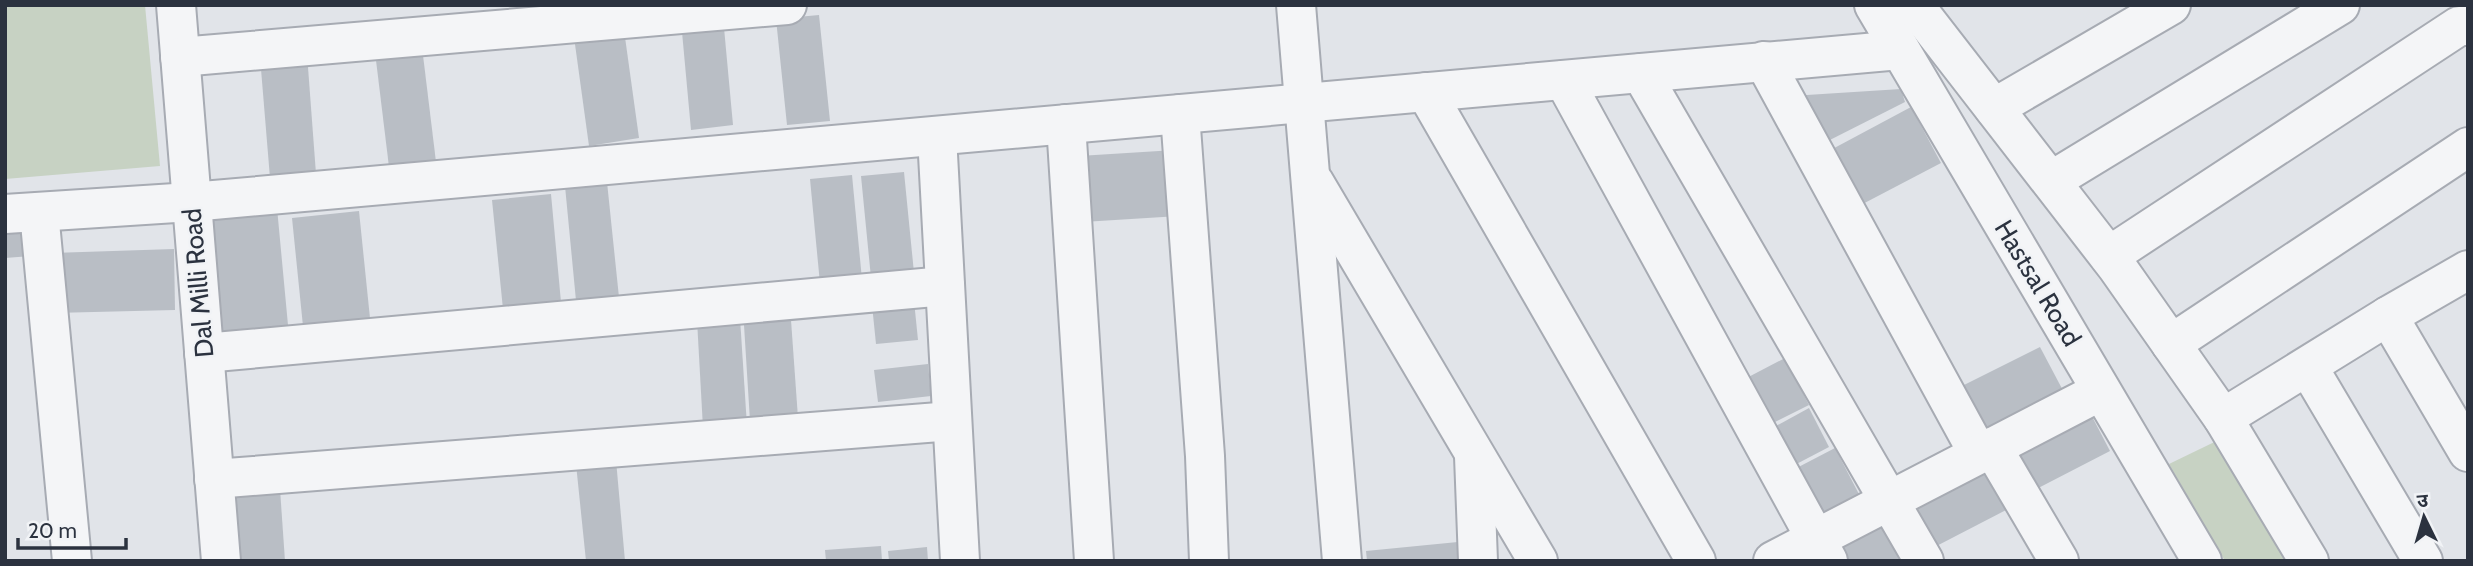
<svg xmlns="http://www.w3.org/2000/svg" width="2473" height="566" font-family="Cabin,'Noto Sans Devanagari',sans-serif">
<rect width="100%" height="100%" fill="#e1e4e9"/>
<g fill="#c7d2c3">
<polygon points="5,5 145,5 160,166 5,179"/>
<polygon points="2233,433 2308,561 2225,561 2169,464"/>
</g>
<g fill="#b9bec5">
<polygon points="819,15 830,121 787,125 776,19"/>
<polygon points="723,17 733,125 691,130 681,21"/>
<polygon points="624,30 639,138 589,146 574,37"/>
<polygon points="422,47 436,162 389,167 375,52"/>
<polygon points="307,54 316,174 270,178 260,57"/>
<polygon points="1901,89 1905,102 1818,146 1791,96"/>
<polygon points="1911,107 1941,163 1855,208 1825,153"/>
<polygon points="1175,150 1179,216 1083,222 1079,156"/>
<polygon points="904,172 915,283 872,288 861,176"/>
<polygon points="852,175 863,290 821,294 810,179"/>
<polygon points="607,182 620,307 577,311 565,186"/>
<polygon points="551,194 562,313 504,319 492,200"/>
<polygon points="277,208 289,336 223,342 211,215"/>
<polygon points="359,211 371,328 304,336 292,218"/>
<polygon points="28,224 31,256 5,258 5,226"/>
<polygon points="174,249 175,310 53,313 52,253"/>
<polygon points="913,291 918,340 876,344 871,295"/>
<polygon points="790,306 798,418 750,421 743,309"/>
<polygon points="740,318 747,426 703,428 697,320"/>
<polygon points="2040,347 2068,400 1977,446 1950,392"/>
<polygon points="1785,358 1809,405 1761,429 1737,383"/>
<polygon points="928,364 931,396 878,402 874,370"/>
<polygon points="2085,403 2110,451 2023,496 1998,449"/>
<polygon points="1809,408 1829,447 1785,470 1765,432"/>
<polygon points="1835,448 1862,500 1813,524 1787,473"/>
<polygon points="616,460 625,561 586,561 576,464"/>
<polygon points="1984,461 2008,509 1923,553 1899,505"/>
<polygon points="280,489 285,561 235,561 231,493"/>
<polygon points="1876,518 1901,561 1836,561 1828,546"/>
<polygon points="1468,541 1470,561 1367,561 1366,551"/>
<polygon points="881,546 882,561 826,561 825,550"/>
<polygon points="927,547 928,561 889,561 888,551"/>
</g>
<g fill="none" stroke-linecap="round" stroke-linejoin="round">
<g stroke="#a7abb3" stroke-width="42">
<g id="minor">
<polyline points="176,5 221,561"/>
<polyline points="1296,5 1342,561"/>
<polyline points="1874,5 2202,561"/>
<polyline points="1914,5 2117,267 2223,418 2309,561"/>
<polyline points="180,57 787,5"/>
<polyline points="1764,61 1978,453"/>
<polyline points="1641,73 1924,561"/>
<polyline points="1564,80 1828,561"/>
<polyline points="1426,92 1696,561"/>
<polyline points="1994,108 2171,5"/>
<polyline points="1180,114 1205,456 1209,561"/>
<polyline points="1066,124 1094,561"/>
<polyline points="937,136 960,561"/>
<polyline points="2051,181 2340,5"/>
<polyline points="1314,182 1538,561"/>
<polyline points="39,212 72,561"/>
<polyline points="5,214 191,202 1900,50"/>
<polyline points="2109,256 2459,26 2468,26"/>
<polyline points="2388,316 2468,452"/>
<polyline points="2171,344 2468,147"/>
<polyline points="204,353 945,286"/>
<polyline points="2308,367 2423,561"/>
<polyline points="2223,418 2388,316 2468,270"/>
<polyline points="1992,447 2059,561"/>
<polyline points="1474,456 1478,561"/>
<polyline points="214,479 952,421"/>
<polyline points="1773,561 2101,391"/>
</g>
</g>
<use href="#minor" stroke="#f4f5f7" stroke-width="38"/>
</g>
<g text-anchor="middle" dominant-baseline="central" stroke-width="5" stroke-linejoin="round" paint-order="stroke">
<g font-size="26" fill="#2b323f" stroke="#f1f3f6">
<text transform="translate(198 283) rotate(-95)">Dal Milli Road</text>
<text transform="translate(2038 283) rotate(59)">Hastsal Road</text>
</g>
</g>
<rect width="2473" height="566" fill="none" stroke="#2b323f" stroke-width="14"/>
<g transform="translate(2424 517) rotate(355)" stroke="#f1f3f6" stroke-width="5" paint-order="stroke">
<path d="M0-5L12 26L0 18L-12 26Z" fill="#2b323f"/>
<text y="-10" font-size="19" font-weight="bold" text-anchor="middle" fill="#2b323f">उ</text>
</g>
<path d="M18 538v10h108v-10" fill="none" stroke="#2b323f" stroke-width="3.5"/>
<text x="28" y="538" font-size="21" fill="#2b323f" stroke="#f1f3f6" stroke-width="5" paint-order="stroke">20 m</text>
</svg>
